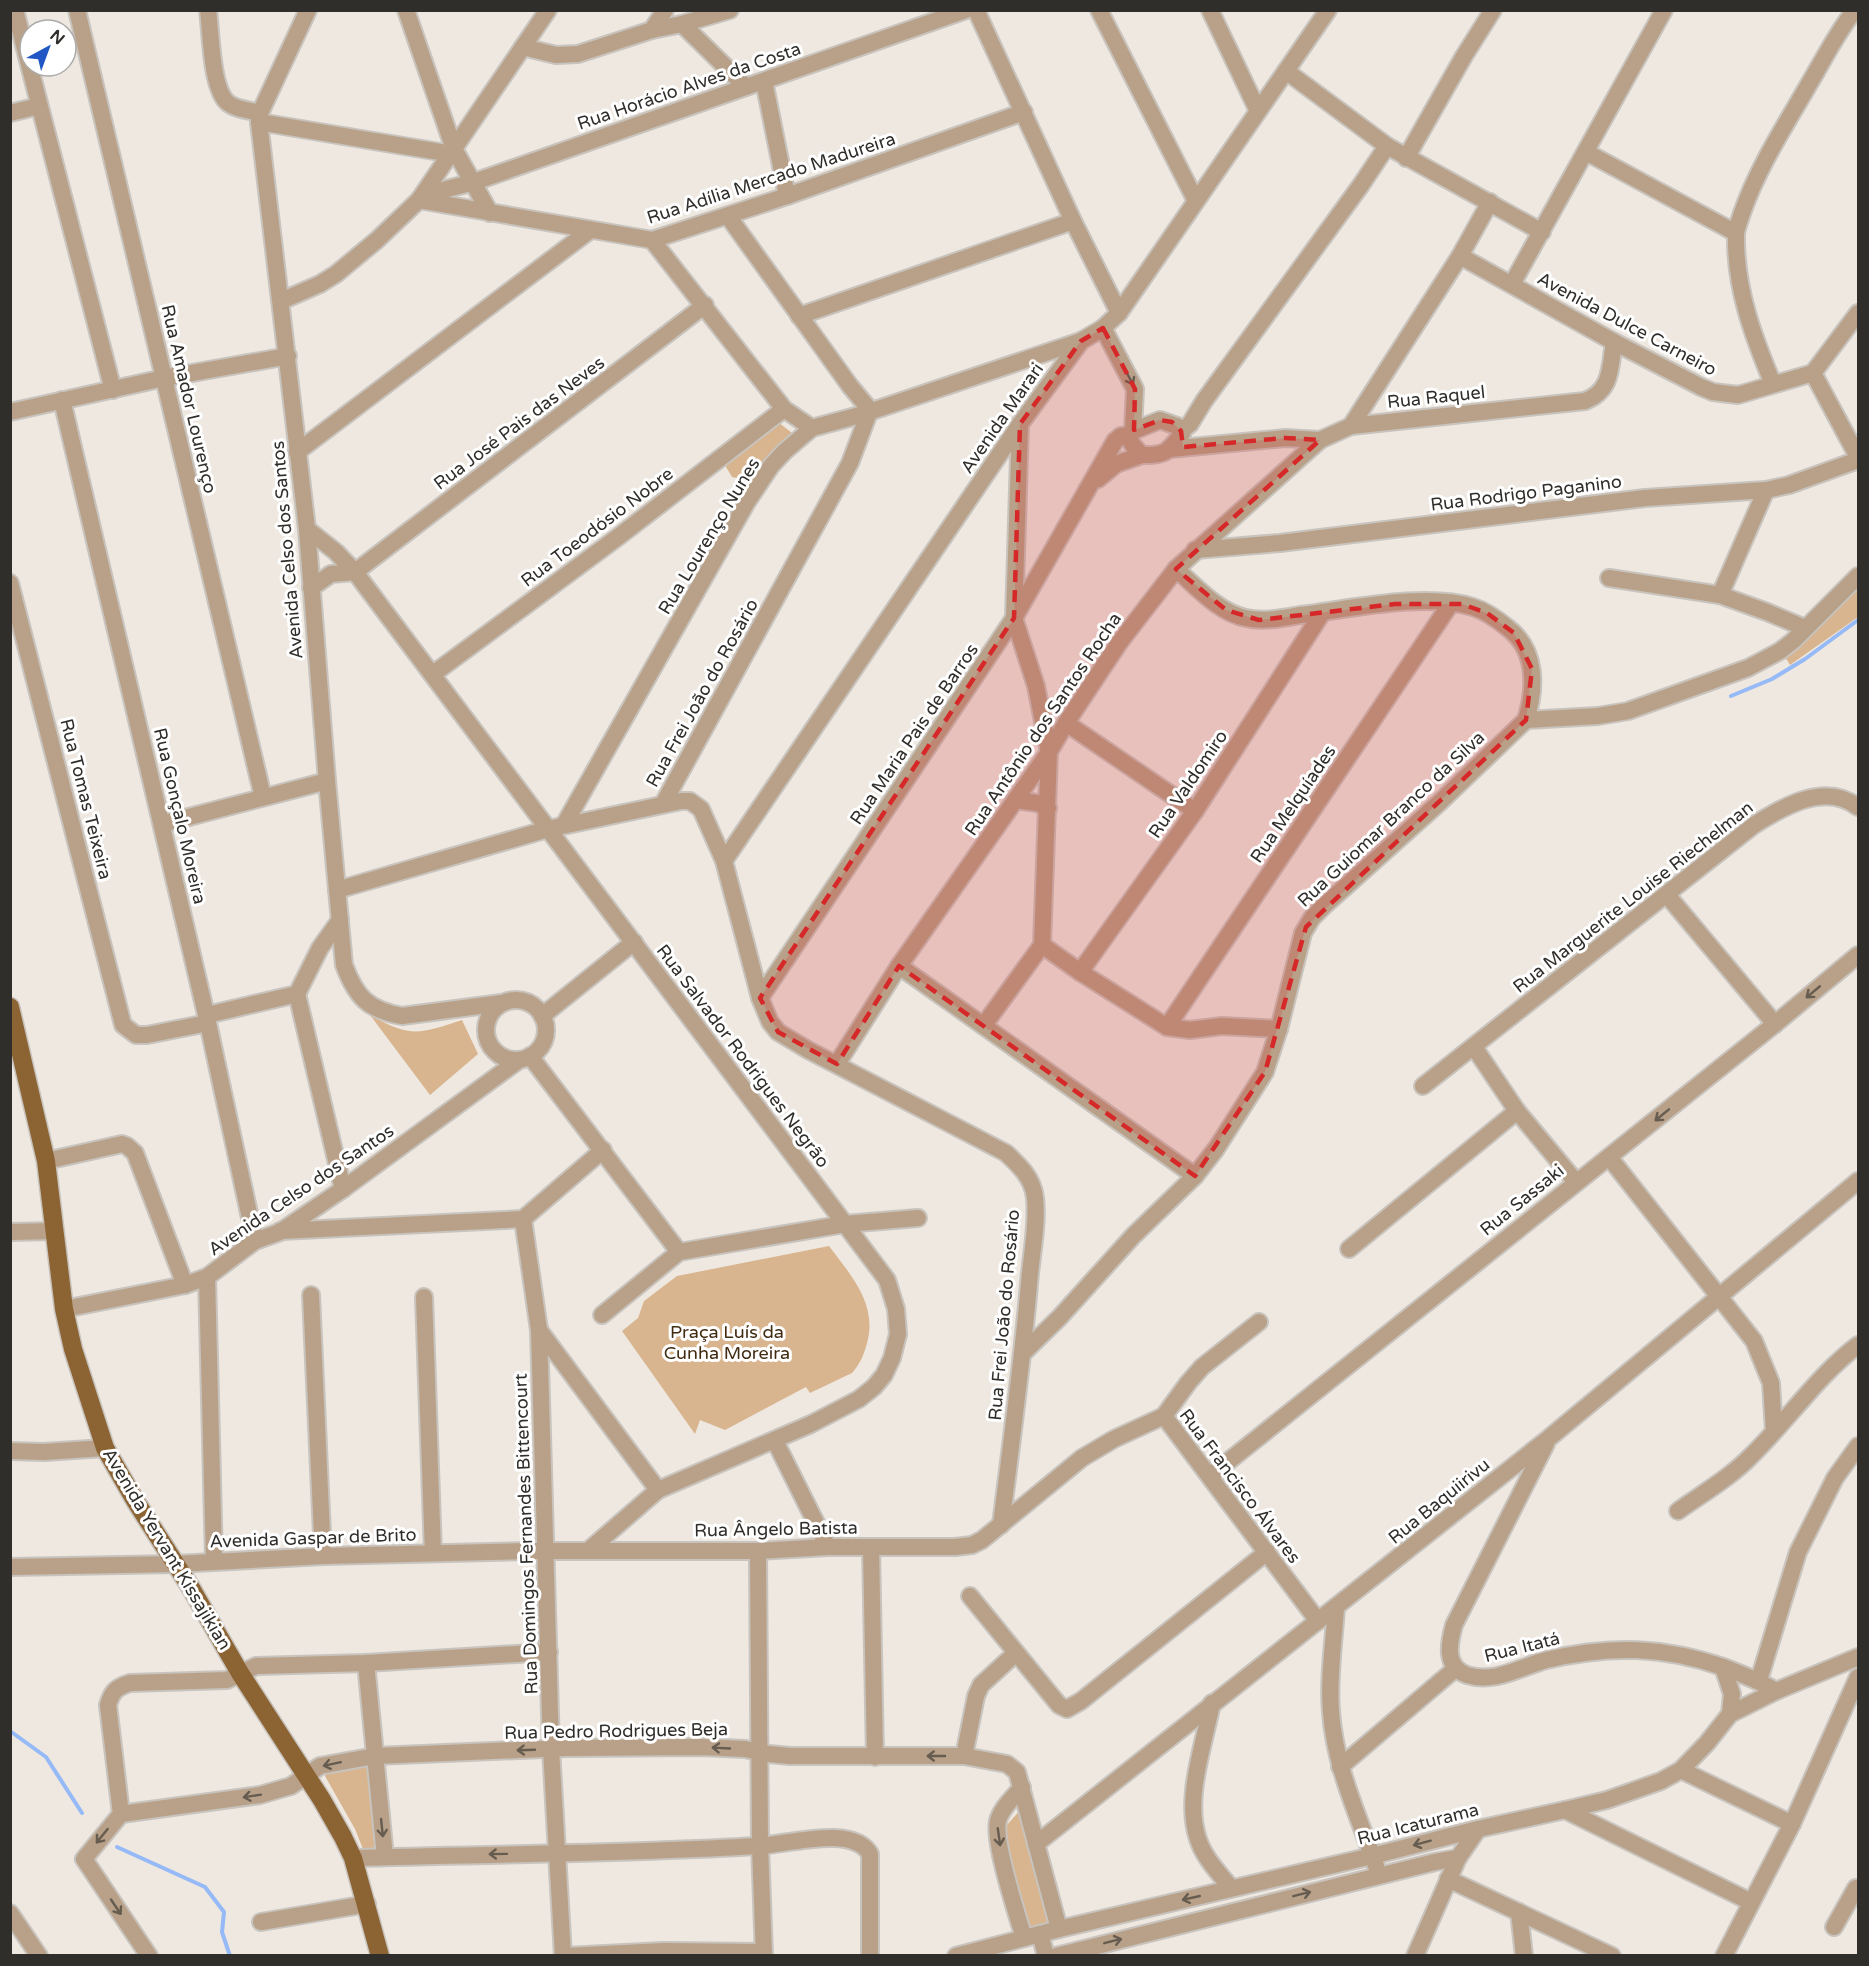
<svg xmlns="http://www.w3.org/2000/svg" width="1869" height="1966" font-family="'Varela Round',sans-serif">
<rect width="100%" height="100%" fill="#eee8e1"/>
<g fill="#d8b58f">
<polygon points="769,415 792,433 747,480 732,477 719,455"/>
<polygon points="1858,585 1858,617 1790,665 1784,655"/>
<path d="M370 1015C411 1038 419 1034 462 1020L478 1054 430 1095Z"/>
<path d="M829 1246C850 1274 876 1302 868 1339 865 1352 861 1363 852 1373L810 1393 806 1387 725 1430 700 1420 695 1434 622 1331 638 1318 644 1301 677 1276Z"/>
<polygon points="370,1766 377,1848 363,1849 355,1829 325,1776 326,1773"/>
<polygon points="1022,1808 1054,1926 1024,1933 1003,1834 1007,1825"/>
</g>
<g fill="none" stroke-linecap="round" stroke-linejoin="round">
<g stroke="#96b9f7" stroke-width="4">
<polyline points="1731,696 1772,679 1805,659 1858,620"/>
<polyline points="10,1731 46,1757 82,1813"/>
<polyline points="117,1847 205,1887 224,1912 222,1932 230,1956"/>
</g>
<g stroke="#c8c3bd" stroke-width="20">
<g id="minor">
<polyline points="15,10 113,390"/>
<polyline points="77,10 263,797"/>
<path d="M208 10C211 32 211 89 228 103 237 110 249 110 260 113"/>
<path d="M308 10 260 113 259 122 307 529 327 781 344 965C356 997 368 1010 402 1016L502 1003"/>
<polyline points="406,10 454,149 490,213"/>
<polyline points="976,10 1073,221 1119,313"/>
<polyline points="1099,10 1196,201"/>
<polyline points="1210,10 1258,111"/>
<polyline points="682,24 730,10"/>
<polyline points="652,30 665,10"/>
<polyline points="523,47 556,55 578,54 652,30 682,24 746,87"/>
<polyline points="1286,71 1387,146 1542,232"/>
<polyline points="764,81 787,196"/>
<polyline points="10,113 39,106"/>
<polyline points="259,122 452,154"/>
<polyline points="1586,152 1736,233"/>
<polyline points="1406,158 1464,56 1493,10"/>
<polyline points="424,195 474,182 966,10"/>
<polyline points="419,200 652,240 787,196 1024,112"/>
<polyline points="652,240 784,409 812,428"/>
<polyline points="1460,256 1614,342 1701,387 1713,392 1738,395 1813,373 1858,313"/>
<polyline points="1512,284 1664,10"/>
<polyline points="281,301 320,284 336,274 377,240 419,200 548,10"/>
<polyline points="799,316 1073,221"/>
<path d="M1103 328 1135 389 1133 431 1129 435C1130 444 1136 449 1142 455 1165 456 1168 452 1182 434L1177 426 1160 420 1133 431"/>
<polyline points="1813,373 1858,457"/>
<path d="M1773 384C1753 336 1735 288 1736 235 1736 228 1740 220 1742 213 1758 167 1785 126 1809 84 1824 59 1837 32 1855 10"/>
<polyline points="62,400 208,1023 255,1241"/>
<polyline points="10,412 164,378 288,356"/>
<polyline points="1020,425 1014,618 1036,686 1049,752 1042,945 1080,972 1167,1027 1190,1030 1222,1026 1279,1029"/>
<polyline points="1351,426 1460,256 1490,202"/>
<polyline points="1181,431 1190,424 1204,401 1361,185 1387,146"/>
<path d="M1170 449 1285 438 1320 440 1351 426 1585 401C1612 391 1610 367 1614 342"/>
<polyline points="297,452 589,231"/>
<polyline points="1098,479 1116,464 1142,455"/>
<polyline points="307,529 336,552 355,572 887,1280 896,1309 898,1334 892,1358 884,1375 874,1387 859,1399 811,1424 658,1490 589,1550"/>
<polyline points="1195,550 1280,543 1645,498 1766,490 1789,485 1858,460"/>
<polyline points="355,572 705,305"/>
<polyline points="1609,578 1720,595 1767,612 1805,628"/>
<polyline points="10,583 123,1025 136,1035 147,1035 208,1023"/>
<polyline points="311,588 331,574 355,572"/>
<polyline points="1720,595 1766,490"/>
<polyline points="433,674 618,537 784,409"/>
<polyline points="1526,720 1598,716 1628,711 1748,668 1780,651 1793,641 1858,576"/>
<polyline points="1066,723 1195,811"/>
<polyline points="1015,800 1037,803 1048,808"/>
<polyline points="663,804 850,463 870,410 850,386 728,216"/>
<polyline points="162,824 327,781"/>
<polyline points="564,825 747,502 771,466 785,451 812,428 860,415 1081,341"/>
<polyline points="724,861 1020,424 1081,341 1103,328 1119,313 1328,10"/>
<path d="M337 890 548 829 681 801H690L701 809 724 861 760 998 770 1022 778 1032 808 1050 1006 1153C1019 1165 1033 1178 1035 1198 1038 1224 1031 1257 1029 1284 1022 1365 1011 1445 1001 1525"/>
<polyline points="1667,895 1775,1024"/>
<polyline points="899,966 1195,1176"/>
<polyline points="1080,972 1195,811 1322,613"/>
<polyline points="297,994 343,1189"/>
<polyline points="760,998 1014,618 1115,441 1121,436 1129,435"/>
<circle cx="516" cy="1030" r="30"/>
<polyline points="207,1015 297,994 320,948 340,920"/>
<polyline points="542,1016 634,942"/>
<polyline points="984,1025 1042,945"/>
<polyline points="1167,1027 1451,603"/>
<polyline points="1474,1047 1517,1111 1576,1182"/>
<polyline points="530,1056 679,1252"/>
<polyline points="837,1064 899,966 1049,752 1066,723 1119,643 1176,569 1320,440"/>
<path d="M1423 1086 1754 825C1784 806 1825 782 1858 807"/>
<polyline points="1609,1157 1754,1341 1771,1383 1774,1431"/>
<polyline points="46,1161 122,1144 127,1146 135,1153 185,1285"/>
<polyline points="523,1219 539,1330 551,1749 563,1956"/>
<polyline points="280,1231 523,1219 603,1150"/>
<polyline points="10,1232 54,1231"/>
<polyline points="1349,1249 1517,1111"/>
<polyline points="207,1277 214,1561"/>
<polyline points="311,1295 323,1556"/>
<polyline points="424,1297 433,1553"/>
<polyline points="64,1309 185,1285 207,1277 255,1241 280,1232 343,1189 519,1060"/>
<polyline points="602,1315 679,1252 845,1224 918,1218"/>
<polyline points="539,1330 658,1490"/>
<path d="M1023 1353 1060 1317 1133 1236 1195 1176 1216 1149 1265 1072 1279 1029 1303 933 1312 918 1325 905 1439 803 1526 720C1536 688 1537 650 1508 628 1497 619 1486 611 1473 607 1426 592 1350 609 1300 615 1282 618 1264 622 1246 618 1219 613 1196 586 1176 569"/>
<polyline points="1164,1416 1188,1383 1202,1367 1259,1322"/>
<polyline points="775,1441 828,1547"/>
<path d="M1546 1444 1454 1625C1449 1643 1444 1667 1467 1675 1495 1684 1520 1667 1546 1660 1610 1645 1664 1646 1726 1668 1744 1675 1760 1681 1776 1691"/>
<polyline points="10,1451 44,1452 105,1448"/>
<polyline points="1210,1476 1775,1024 1858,955"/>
<path d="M1678 1511C1703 1493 1731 1477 1752 1455 1788 1420 1818 1375 1858 1345"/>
<polyline points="871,1547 875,1757"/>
<polyline points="758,1551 760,1846 764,1956"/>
<polyline points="10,1567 176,1564 323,1556 529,1551 758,1551 828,1547 955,1547 972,1545 982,1540 1082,1458 1114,1439 1164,1416 1318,1621"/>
<polyline points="970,1596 1059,1705 1067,1709 1081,1701 1267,1552"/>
<path d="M1336 1607C1334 1641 1328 1678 1331 1712 1335 1767 1358 1815 1376 1866"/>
<polyline points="366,1663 385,1857"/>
<polyline points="1759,1680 1798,1552 1835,1478 1858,1446"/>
<path d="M1212 1703C1204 1745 1184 1798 1198 1839 1204 1858 1219 1873 1231 1888"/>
<polyline points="1730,1714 1776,1691 1858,1657"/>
<polyline points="964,1756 976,1696 981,1685 1016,1653"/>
<polyline points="1340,1767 1455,1669"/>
<polyline points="1681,1770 1792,1824"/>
<path d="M1022 1787C1014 1797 1001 1808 998 1821 993 1842 1017 1914 1024 1938"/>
<polyline points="1565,1810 1751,1902"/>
<polyline points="121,1814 260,1795 291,1786 320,1766 375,1756 566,1748 701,1747 745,1749 769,1754 790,1756 964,1756 1007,1764 1017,1772 1059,1929"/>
<polyline points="1036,1844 1549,1438 1858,1181"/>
<path d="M353 1858C488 1854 623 1854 758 1846 786 1845 853 1824 870 1854V1956"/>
<polyline points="1448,1879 1612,1956"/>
<polyline points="1519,1912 1524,1956"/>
<polyline points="10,1913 39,1956"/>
<polyline points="261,1922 367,1904"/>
<polyline points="1834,1927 1856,1888"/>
<polyline points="1040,1934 1046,1956"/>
<path d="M149 1956 84 1859 121 1814 108 1705C112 1691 117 1687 130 1683L227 1680 256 1666 366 1663 549 1652"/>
<polyline points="566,1956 663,1951 763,1952"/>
<polyline points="956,1956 1059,1929 1372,1856 1478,1829 1565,1810 1607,1800 1661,1781 1681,1770 1707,1743 1730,1714 1732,1694 1723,1667"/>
<polyline points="1056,1956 1435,1862 1458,1858"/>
<polyline points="1415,1956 1458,1858 1478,1829"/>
<polyline points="1724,1956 1792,1824 1858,1677"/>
</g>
</g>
<g stroke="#c8c3bd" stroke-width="21">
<polyline id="major" points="10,1007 46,1161 64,1309 73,1349 105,1448 136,1502 191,1588 240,1673 322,1800 343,1837 353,1858 380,1956"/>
</g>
<use href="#minor" stroke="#b8a188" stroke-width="16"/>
<use href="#major" stroke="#8c6434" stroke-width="18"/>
</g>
<defs><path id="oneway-shaft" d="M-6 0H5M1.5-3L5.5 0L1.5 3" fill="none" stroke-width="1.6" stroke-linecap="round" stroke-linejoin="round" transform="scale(1.5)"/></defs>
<g stroke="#665c50">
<use href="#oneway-shaft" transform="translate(1129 377) rotate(62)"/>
<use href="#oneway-shaft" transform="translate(1813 992) rotate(140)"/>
<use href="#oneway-shaft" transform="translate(1662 1115) rotate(141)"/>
<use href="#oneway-shaft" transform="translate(721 1748) rotate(-177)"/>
<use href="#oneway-shaft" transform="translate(526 1750) rotate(178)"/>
<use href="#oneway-shaft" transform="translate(936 1756) rotate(180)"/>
<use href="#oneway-shaft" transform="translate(332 1764) rotate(168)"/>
<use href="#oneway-shaft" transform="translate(252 1796) rotate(171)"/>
<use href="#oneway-shaft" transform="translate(382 1828) rotate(84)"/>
<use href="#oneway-shaft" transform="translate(102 1836) rotate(129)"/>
<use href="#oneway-shaft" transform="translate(999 1837) rotate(82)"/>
<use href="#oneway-shaft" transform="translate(1422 1843) rotate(165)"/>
<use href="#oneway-shaft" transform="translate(498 1854) rotate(179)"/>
<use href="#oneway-shaft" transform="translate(1302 1894) rotate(-14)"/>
<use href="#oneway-shaft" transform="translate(1191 1898) rotate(167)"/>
<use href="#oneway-shaft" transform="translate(116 1907) rotate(56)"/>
<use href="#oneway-shaft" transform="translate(1113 1941) rotate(-14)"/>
</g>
<path fill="#d62828" fill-opacity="0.2" stroke="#d62828" stroke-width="4.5" stroke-dasharray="12 8" stroke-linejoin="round" d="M1103 328 1135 389 1134 430 1160 420 1172 422 1181 431 1183 447 1285 438 1320 440 1176 569 1226 610 1259 620 1395 604H1462L1487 613 1514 633 1532 669 1526 720 1306 927 1265 1072 1195 1176 899 966 837 1064 778 1032 760 998 1014 618 1020 424 1081 341Z"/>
<g text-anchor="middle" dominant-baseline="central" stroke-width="6" stroke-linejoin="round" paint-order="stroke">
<g font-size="18" fill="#302e2b" stroke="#fff">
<text transform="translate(689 86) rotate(-19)">Rua Horácio Alves da Costa</text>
<text transform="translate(771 178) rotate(-18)">Rua Adília Mercado Madureira</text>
<text transform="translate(1627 324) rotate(28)">Avenida Dulce Carneiro</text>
<text transform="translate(1436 397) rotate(-6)">Rua Raquel</text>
<text transform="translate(189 399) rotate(77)">Rua Amador Lourenço</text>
<text transform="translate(1002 418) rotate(-55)">Avenida Marari</text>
<text transform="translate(519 423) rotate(-37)">Rua José Pais das Neves</text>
<text transform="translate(1526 493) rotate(-7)">Rua Rodrigo Paganino</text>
<text transform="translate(597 527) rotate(-37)">Rua Toeodósio Nobre</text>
<text transform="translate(709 536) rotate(-59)">Rua Lourenço Nunes</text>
<text transform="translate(287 550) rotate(-95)">Avenida Celso dos Santos</text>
<text transform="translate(702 693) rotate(-61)">Rua Frei João do Rosário</text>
<text transform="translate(1043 724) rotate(-56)">Rua Antônio dos Santos Rocha</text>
<text transform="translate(914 734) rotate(-56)">Rua Maria Pais de Barros</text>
<text transform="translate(1188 784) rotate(-56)">Rua Valdomiro</text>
<text transform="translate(86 799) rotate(76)">Rua Tomas Teixeira</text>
<text transform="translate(1293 804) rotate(-56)">Rua Melquíades</text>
<text transform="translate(180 816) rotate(77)">Rua Gonçalo Moreira</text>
<text transform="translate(1391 819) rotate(-43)">Rua Guiomar Branco da Silva</text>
<text transform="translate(1633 897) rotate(-38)">Rua Marguerite Louise Riechelman</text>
<text transform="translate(743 1056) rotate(53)">Rua Salvador Rodrigues Negrão</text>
<text transform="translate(301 1190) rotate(-34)">Avenida Celso dos Santos</text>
<text transform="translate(1522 1200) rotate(-39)">Rua Sassaki</text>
<text transform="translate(1004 1315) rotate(-85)">Rua Frei João do Rosário</text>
<text transform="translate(1240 1486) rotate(53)">Rua Francisco Álvares</text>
<text transform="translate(1439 1501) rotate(-39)">Rua Baquiirivu</text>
<text transform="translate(776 1529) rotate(-1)">Rua Ângelo Batista</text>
<text transform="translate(526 1534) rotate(-92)">Rua Domingos Fernandes Bittencourt</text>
<text transform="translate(313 1538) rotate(-2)">Avenida Gaspar de Brito</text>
<text transform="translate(167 1549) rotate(59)">Avenida Yervant Kissajikian</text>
<text transform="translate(1522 1647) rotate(-14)">Rua Itatá</text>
<text transform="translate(616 1731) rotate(-1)">Rua Pedro Rodrigues Beja</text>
<text transform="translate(1418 1824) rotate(-14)">Rua Icaturama</text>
</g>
<g font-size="18" fill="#412b11" stroke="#fff">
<text x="727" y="1332">Praça Luís da<tspan x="727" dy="21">Cunha Moreira</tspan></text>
</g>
</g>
<rect width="1869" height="1966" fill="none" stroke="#302e2b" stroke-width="24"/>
<g transform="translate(48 48) rotate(41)"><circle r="28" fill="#ffffff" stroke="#acabaa" stroke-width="1.5"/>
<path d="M0-4.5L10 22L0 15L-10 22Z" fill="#2057c4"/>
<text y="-9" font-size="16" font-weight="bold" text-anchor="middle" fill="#302e2b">N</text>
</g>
</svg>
